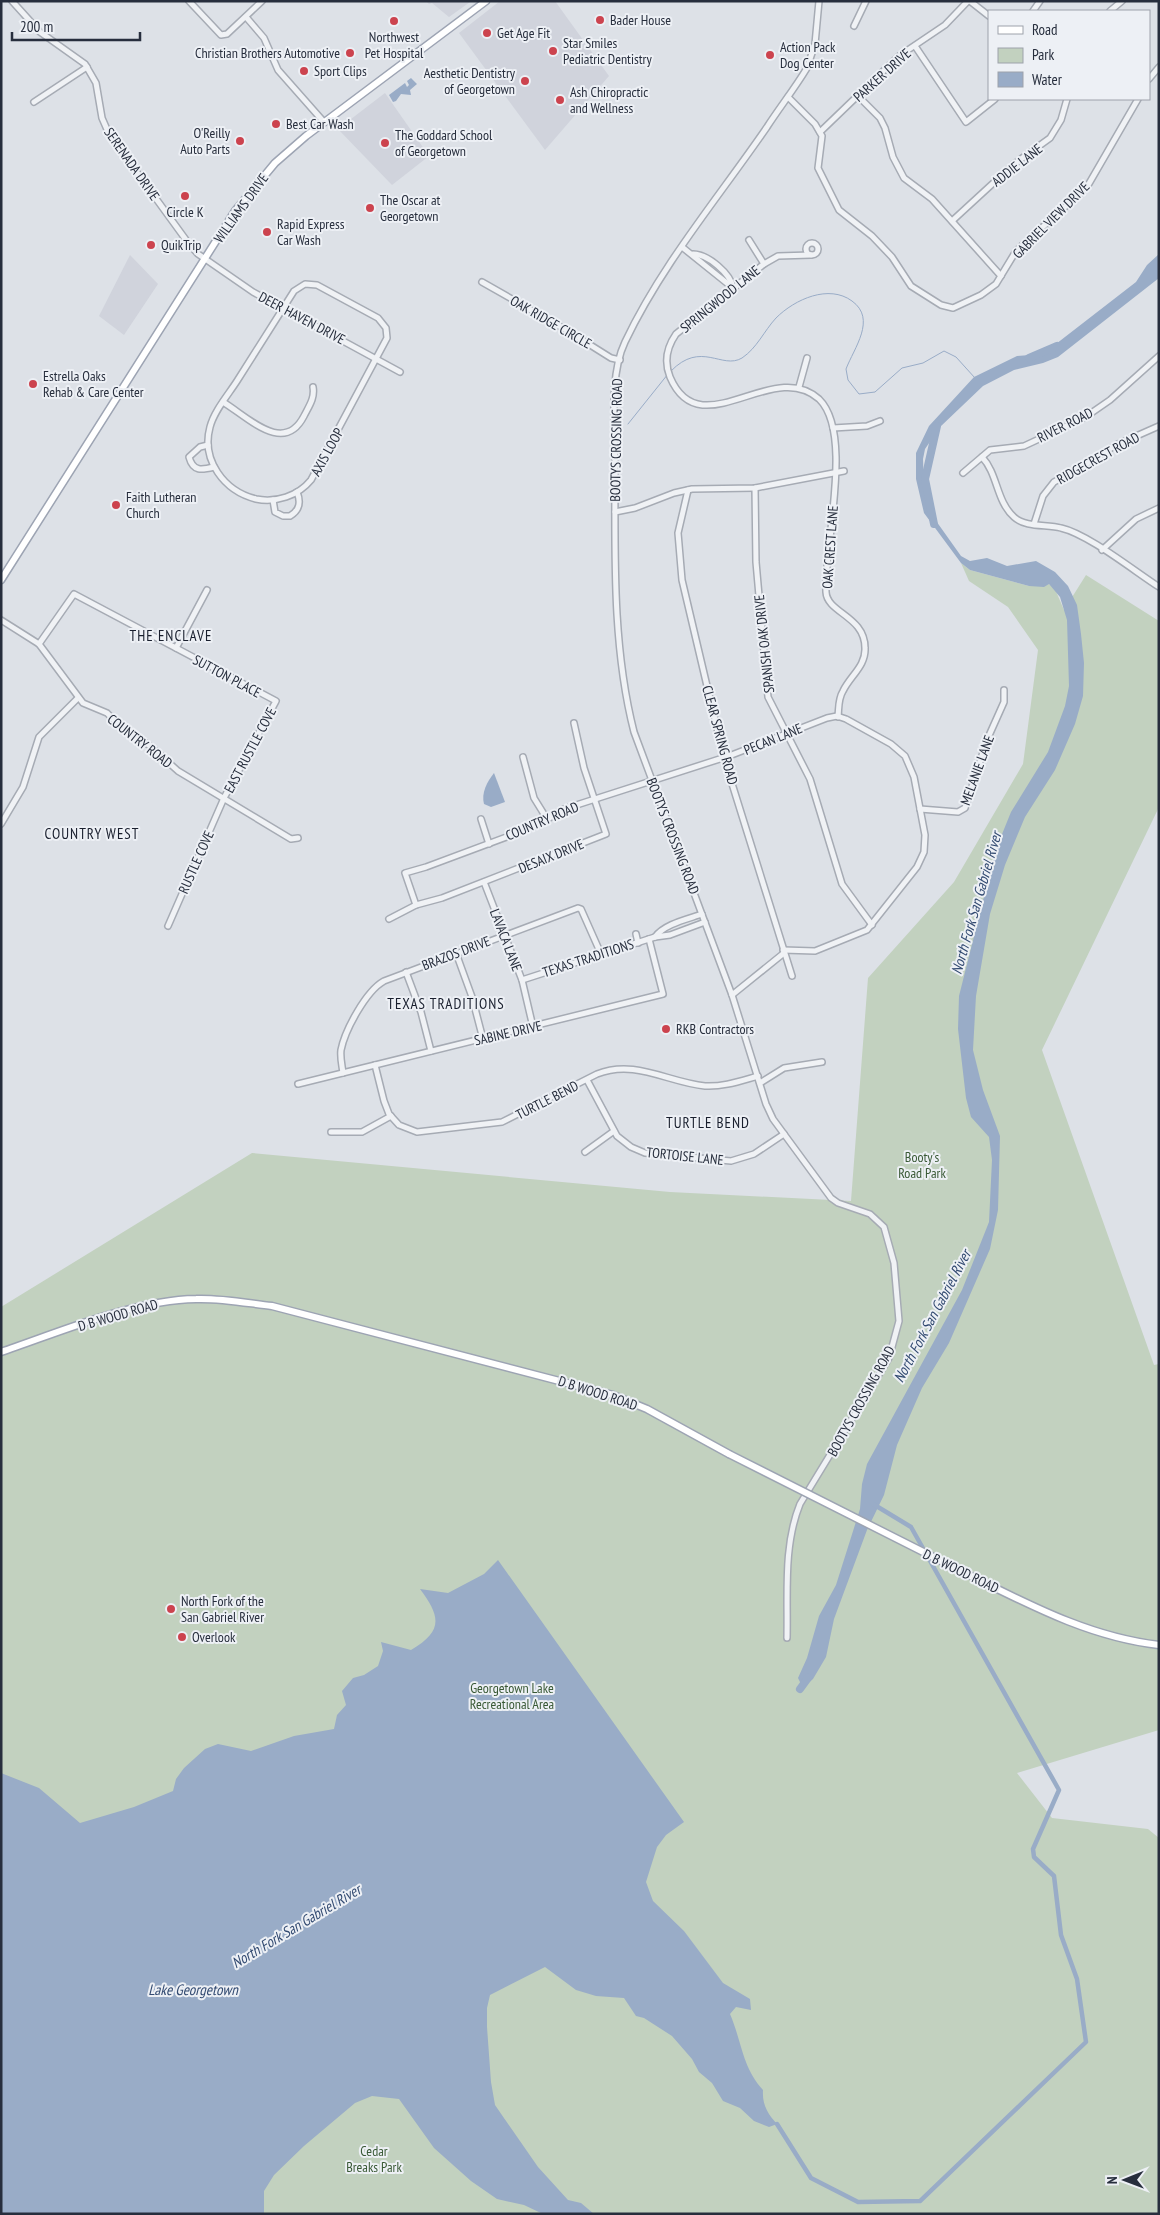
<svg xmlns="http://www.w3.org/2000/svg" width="1160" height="2215" font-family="'PT Sans Narrow',sans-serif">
<rect width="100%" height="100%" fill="#dde1e7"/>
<g fill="#d0d3dc">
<polygon points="426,1 469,1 470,2 449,17 432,3 429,4"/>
<polygon points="500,1 555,1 609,76 545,150 459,33"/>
<polygon points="385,93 429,156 392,185 338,129"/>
<polygon points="130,255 158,284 124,335 99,316"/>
</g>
<polygon fill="#c2d1bf" points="961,563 970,570 1029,586 1049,584 1055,589 1064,610 1086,575 1159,621 1159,807 1042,1050 1154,1365 1159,1364 1159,1730 1017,1773 1052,1818 1148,1829 1159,1838 1159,2214 1,2214 1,1307 252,1153 670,1192 851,1201 868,978 954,882 1023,764 1038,650 1008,607 969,581"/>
<g fill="#99acc7">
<polygon points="411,78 417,84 410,90 411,95 401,94 396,101 393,102 389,95 405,83 407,87 409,85 407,81"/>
<polygon points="1159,254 1159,278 1058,357 1043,363 1014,370 983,386 940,427 925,449 923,459 924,491 929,511 961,556 970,561 987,558 1007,566 1036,561 1055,572 1068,586 1077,605 1081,634 1084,663 1083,696 1075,724 1055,770 1025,817 1005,865 990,914 976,996 973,1050 983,1090 1000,1136 998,1210 990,1249 949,1343 922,1388 897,1445 884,1495 867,1530 834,1619 826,1657 813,1679 806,1685 801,1684 798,1678 807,1658 819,1616 836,1585 860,1509 862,1484 867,1464 962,1290 989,1222 992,1160 989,1137 971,1117 966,1098 958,1029 959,996 996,849 1011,812 1048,752 1065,706 1069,686 1067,620 1060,597 1049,584 1044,587 1029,586 970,570 961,563 924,513 916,479 916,453 929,426 974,377 1017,356 1043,354 1136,282 1147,265"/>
<path d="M494 773 505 802 491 807 484 804C481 793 487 782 494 773Z"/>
<path d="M498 1560 684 1822 666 1835 657 1847 646 1882 653 1901 684 1931 723 1983 750 1999 751 2010 736 2007 730 2014C742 2042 742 2067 763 2090 762 2105 768 2114 777 2124L769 2127 754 2121 740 2108 723 2101 712 2083 699 2072 692 2059 672 2036 644 2018 636 2016 624 1998 596 1996 576 1990 545 1967 490 1995 487 2008V2027L491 2082 495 2105 538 2167 568 2200 581 2203 594 2214H543L524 2205 497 2199 471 2181 434 2148 399 2099 372 2096 355 2103 304 2146 274 2175 264 2191V2214H1V1773L39 1788 80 1823 134 1807 173 1791 176 1779 184 1768 205 1749 218 1744 251 1751 294 1736 334 1729 337 1715 346 1705 342 1691 353 1678 364 1675 378 1666 383 1651 381 1642 411 1650C443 1631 441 1617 420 1589L448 1593 484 1574Z"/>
</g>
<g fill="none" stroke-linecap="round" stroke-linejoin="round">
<g stroke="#99acc7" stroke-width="1">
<path d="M671 371C701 340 722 370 742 358 757 348 764 331 776 318 795 299 829 284 852 301 877 319 854 348 846 369L848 380 859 394 875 392 902 368 923 363 944 351 956 357 975 378"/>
<polyline points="628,424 668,374"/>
</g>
<polyline stroke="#99acc7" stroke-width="4.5" points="777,2124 811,2178 858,2202 920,2201 1086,2042 1077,1979 1061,1935 1054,1876 1034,1857 1033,1849 1059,1790 911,1527 873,1504"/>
<g stroke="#99acc7" stroke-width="8">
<polyline points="1029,358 1057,346"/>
<polyline points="934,524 925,479 937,426"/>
<polyline points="800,1689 808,1678"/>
</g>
<g stroke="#a6abb4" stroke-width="8">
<g id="minor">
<polyline points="12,1 40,32 85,64 96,83 102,118 109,134 189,244 198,254 253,292 400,372"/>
<polyline points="189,1 221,35 227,34 262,1"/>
<polyline points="970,1 989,16"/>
<polyline points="1033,11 1040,1"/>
<polyline points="1110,11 1122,1"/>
<polyline points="246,17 264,38 278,70 323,121"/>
<polyline points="854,26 866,1"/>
<polyline points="915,46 966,122 995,99"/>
<polyline points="1149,79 1159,67"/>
<polyline points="858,96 880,118 885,128 893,157 904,178 932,199 1001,276"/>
<polyline points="788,97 815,124 822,136 818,168 839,210 872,236 892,257 911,286 941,305 953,308 981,295 996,284 1016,251 1087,187 1138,99"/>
<polyline points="34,102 87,67"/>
<polyline points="820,132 899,56 945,25 968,1"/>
<polyline points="952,221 1014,164 1050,138 1061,120 1067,99"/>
<polyline points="749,240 764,264"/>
<circle cx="812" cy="249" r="6"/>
<polyline points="682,247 733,288"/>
<path d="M693 254C708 254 731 274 733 288"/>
<path d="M811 255 778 256 764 264 676 334C667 347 664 362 670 377 700 448 773 357 819 399 854 433 824 545 826 592 827 613 865 616 865 648 866 666 850 676 843 691 838 699 839 707 838 717"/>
<polyline points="482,282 568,331 611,358 620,360"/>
<path d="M305 284 317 285 378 318 386 328 387 338 311 480C298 496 276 503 256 499 224 491 201 460 210 427 214 411 228 395 237 381 256 351 275 321 294 291Z"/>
<polyline points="799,387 807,358"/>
<path d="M223 402C249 418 284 455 304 416 309 406 315 398 313 387"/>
<polyline points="833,428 867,426 880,421"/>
<path d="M208 445 200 447 189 457C193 472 202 470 214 467"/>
<path d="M982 457C998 474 996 501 1014 517 1026 528 1047 524 1061 528 1088 534 1134 571 1159 587"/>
<polyline points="963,473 990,450 1024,446 1084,418 1110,400 1159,356"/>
<polyline points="755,488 756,562 768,697 810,779 842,884 872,925"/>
<polyline points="688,490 678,533 682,580 724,758 792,976"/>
<path d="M273 500 275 512 283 516H290C300 510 301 502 297 492"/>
<polyline points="615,512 635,508 674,493 692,489 755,488 844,471"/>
<polyline points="1034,524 1043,496 1054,482 1080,468 1116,445 1159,426"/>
<polyline points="1102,550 1136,519 1159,508"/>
<polyline points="1,620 39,644 83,703 107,713 124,730 149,745 178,771 291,839 298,838"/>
<polyline points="39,644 74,594 276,701 224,798 168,926"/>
<polyline points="176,648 207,590"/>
<polyline points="523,757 534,798 547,819"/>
<polyline points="920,809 958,812 965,808 987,740 1004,702 1004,690"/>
<polyline points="481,819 489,844"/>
<polyline points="1,824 23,787 39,737 78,698"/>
<polyline points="484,882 522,980 533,1027"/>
<polyline points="416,905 405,873 426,867 536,826 564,809 729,756 827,718 837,716 846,719 891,744 905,756 914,777 925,835 924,852 917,867 867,930 815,951 783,950"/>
<polyline points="389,919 416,905 442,898 606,834 584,768 574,723"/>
<polyline points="636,934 638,943"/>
<path d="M655 937C664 924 688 919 702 914"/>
<polyline points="456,953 472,997 483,1039"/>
<polyline points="406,972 421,1012 431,1051"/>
<polyline points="522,980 655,937 670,935 705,922"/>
<polyline points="732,995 784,953"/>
<path d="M375 1065 384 1101 389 1114 399 1125 417 1132 502 1122 597 1074C635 1059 667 1082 705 1086 723 1087 740 1081 758 1076"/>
<path d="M343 1073C342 1065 340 1058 341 1050 345 1030 366 991 384 981L578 908 581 909 601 954"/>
<polyline points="587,1080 617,1136 631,1147 645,1153 731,1161 754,1154 784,1134"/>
<polyline points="760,1083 784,1068 822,1062"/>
<polyline points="298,1084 663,994 649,939"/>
<polyline points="331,1132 362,1132 391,1116"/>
<polyline points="585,1152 614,1131"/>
<path d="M787 1638C788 1594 783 1546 800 1504L889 1358 899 1321 894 1263 884 1227 870 1214 838 1203 831 1198 773 1119 766 1104 732 995 634 732C612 646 615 554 615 465 615 428 609 375 625 342 662 264 719 197 767 127 780 107 795 88 807 68L815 44 819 1"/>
</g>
</g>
<g stroke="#9da4b3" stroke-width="9">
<g id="major">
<polyline points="1,580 235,211 275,163 306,136 486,1"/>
<path d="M1 1352C60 1332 134 1300 196 1299 221 1298 246 1303 272 1306L613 1395 647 1409 729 1454"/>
<path d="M963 1572C1026 1603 1088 1637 1159 1645"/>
</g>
</g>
<use href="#minor" stroke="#f0f2f5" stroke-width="5"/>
<use href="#major" stroke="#fff" stroke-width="6"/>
<g stroke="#9da4b3" stroke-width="9" stroke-linecap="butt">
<polyline id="major-bridge" points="729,1454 963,1572"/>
</g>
<use href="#major-bridge" stroke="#fff" stroke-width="6"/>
</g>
<g fill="#cc434e" stroke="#edf0f5" stroke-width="2">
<circle cx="600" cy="20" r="5"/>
<circle cx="394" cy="21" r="5"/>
<circle cx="487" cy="33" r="5"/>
<circle cx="553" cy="51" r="5"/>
<circle cx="350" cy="53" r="5"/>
<circle cx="770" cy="55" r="5"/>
<circle cx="304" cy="71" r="5"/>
<circle cx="525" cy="81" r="5"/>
<circle cx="560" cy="100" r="5"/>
<circle cx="276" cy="124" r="5"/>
<circle cx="240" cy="141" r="5"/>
<circle cx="385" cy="143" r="5"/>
<circle cx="185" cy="196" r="5"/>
<circle cx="370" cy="208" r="5"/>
<circle cx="267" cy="232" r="5"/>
<circle cx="151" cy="245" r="5"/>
<circle cx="33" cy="384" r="5"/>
<circle cx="116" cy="505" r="5"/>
<circle cx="666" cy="1029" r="5"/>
<circle cx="171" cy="1609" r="5"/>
<circle cx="182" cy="1637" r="5"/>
</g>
<g text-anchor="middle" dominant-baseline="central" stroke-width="4" stroke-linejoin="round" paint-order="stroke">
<g font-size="14" fill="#272e3d" stroke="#edf0f5" text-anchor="start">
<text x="610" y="20">Bader House</text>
<text x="497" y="33">Get Age Fit</text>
<text x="394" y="37" text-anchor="middle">Northwest<tspan x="394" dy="16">Pet Hospital</tspan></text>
<text x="563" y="43">Star Smiles<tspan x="563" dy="16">Pediatric Dentistry</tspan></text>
<text x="780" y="47">Action Pack<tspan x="780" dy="16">Dog Center</tspan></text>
<text x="340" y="53" text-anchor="end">Christian Brothers Automotive</text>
<text x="314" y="71">Sport Clips</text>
<text x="515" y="73" text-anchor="end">Aesthetic Dentistry<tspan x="515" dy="16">of Georgetown</tspan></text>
<text x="570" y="92">Ash Chiropractic<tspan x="570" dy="16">and Wellness</tspan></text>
<text x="286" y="124">Best Car Wash</text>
<text x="230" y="133" text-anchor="end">O'Reilly<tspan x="230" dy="16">Auto Parts</tspan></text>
<text x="395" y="135">The Goddard School<tspan x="395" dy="16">of Georgetown</tspan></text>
<text x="380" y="200">The Oscar at<tspan x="380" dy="16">Georgetown</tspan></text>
<text x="185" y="212" text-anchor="middle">Circle K</text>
<text x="277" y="224">Rapid Express<tspan x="277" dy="16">Car Wash</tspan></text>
<text x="161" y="245">QuikTrip</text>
<text x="43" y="376">Estrella Oaks<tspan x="43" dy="16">Rehab &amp; Care Center</tspan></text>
<text x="126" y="497">Faith Lutheran<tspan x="126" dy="16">Church</tspan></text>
<text x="676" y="1029">RKB Contractors</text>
<text x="181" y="1601">North Fork of the<tspan x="181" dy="16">San Gabriel River</tspan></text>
<text x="192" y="1637">Overlook</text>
</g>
<g font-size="14" fill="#272e3d" stroke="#edf0f5">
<text transform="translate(882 75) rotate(-42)">PARKER DRIVE</text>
<text transform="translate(132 164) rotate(55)">SERENADA DRIVE</text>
<text transform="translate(1017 165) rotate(-38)">ADDIE LANE</text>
<text transform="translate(241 208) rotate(-54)">WILLIAMS DRIVE</text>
<text transform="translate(1051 220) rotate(-45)">GABRIEL VIEW DRIVE</text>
<text transform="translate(720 299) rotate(-39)">SPRINGWOOD LANE</text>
<text transform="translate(302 318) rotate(28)">DEER HAVEN DRIVE</text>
<text transform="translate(551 322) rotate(30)">OAK RIDGE CIRCLE</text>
<text transform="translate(1065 425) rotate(-27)">RIVER ROAD</text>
<text transform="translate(616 440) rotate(-89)">BOOTYS CROSSING ROAD</text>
<text transform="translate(327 452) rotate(-61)">AXIS LOOP</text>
<text transform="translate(1098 458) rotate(-29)">RIDGECREST ROAD</text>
<text transform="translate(830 547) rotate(-86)">OAK CREST LANE</text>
<text transform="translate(764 644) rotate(-96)">SPANISH OAK DRIVE</text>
<text transform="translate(227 676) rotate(28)">SUTTON PLACE</text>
<text transform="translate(720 735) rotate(75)">CLEAR SPRING ROAD</text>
<text transform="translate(773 739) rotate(-22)">PECAN LANE</text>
<text transform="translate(140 741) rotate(38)">COUNTRY ROAD</text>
<text transform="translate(250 750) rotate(-62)">EAST RUSTLE COVE</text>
<text transform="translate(977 770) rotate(-70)">MELANIE LANE</text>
<text transform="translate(542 821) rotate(-23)">COUNTRY ROAD</text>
<text transform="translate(673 836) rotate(69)">BOOTYS CROSSING ROAD</text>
<text transform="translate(551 856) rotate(-22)">DESAIX DRIVE</text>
<text transform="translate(196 862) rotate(-66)">RUSTLE COVE</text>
<text transform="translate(506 940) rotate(69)">LAVACA LANE</text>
<text transform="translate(456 953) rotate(-21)">BRAZOS DRIVE</text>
<text transform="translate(588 958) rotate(-18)">TEXAS TRADITIONS</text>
<text transform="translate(508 1033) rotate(-13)">SABINE DRIVE</text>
<text transform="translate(547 1100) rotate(-27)">TURTLE BEND</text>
<text transform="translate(685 1156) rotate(6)">TORTOISE LANE</text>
<text transform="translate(118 1315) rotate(-16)">D B WOOD ROAD</text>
<text transform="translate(598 1393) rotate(18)">D B WOOD ROAD</text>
<text transform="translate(861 1401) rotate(-61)">BOOTYS CROSSING ROAD</text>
<text transform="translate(961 1571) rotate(26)">D B WOOD ROAD</text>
</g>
<g font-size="14" fill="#395935" stroke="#edf0f5">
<text x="922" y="1157">Booty's<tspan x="922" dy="16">Road Park</tspan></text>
<text x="512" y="1688">Georgetown Lake<tspan x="512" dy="16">Recreational Area</tspan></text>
<text x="374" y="2151">Cedar<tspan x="374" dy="16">Breaks Park</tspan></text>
</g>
<g font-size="15" letter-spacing="1" fill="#191f2e" stroke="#edf0f5">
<text x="171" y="635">THE ENCLAVE</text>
<text x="92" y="833">COUNTRY WEST</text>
<text x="446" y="1003">TEXAS TRADITIONS</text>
<text x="708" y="1122">TURTLE BEND</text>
</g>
<g font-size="15" font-style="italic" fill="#324a71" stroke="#edf0f5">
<text transform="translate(976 903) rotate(-74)">North Fork San Gabriel River</text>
<text transform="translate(932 1316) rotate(-62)">North Fork San Gabriel River</text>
<text transform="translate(296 1926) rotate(-31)">North Fork San Gabriel River</text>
<text x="193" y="1989">Lake Georgetown</text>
</g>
</g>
<rect width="1160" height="2215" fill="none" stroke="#272e3d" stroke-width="5"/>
<rect x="988" y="10" width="162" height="90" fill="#edf0f5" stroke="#9ea2ab"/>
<rect x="998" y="26" width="25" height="8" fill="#ffffff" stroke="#9ea2ab"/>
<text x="1032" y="35" font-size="15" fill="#272e3d">Road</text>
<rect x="998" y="48" width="25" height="15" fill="#c2d1bf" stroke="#9ea2ab"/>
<text x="1032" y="60" font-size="15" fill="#272e3d">Park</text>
<rect x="998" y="72" width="25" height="15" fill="#99acc7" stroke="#9ea2ab"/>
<text x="1032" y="85" font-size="15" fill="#272e3d">Water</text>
<g transform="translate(1125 2180) rotate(269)" stroke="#edf0f5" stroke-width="4" paint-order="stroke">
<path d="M0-4L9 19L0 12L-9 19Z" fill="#272e3d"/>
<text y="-8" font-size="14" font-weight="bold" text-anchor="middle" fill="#272e3d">N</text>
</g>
<path d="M12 32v8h128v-8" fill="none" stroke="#272e3d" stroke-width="2.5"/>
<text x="20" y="32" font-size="15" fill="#272e3d" stroke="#edf0f5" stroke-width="4" paint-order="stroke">200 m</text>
</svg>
